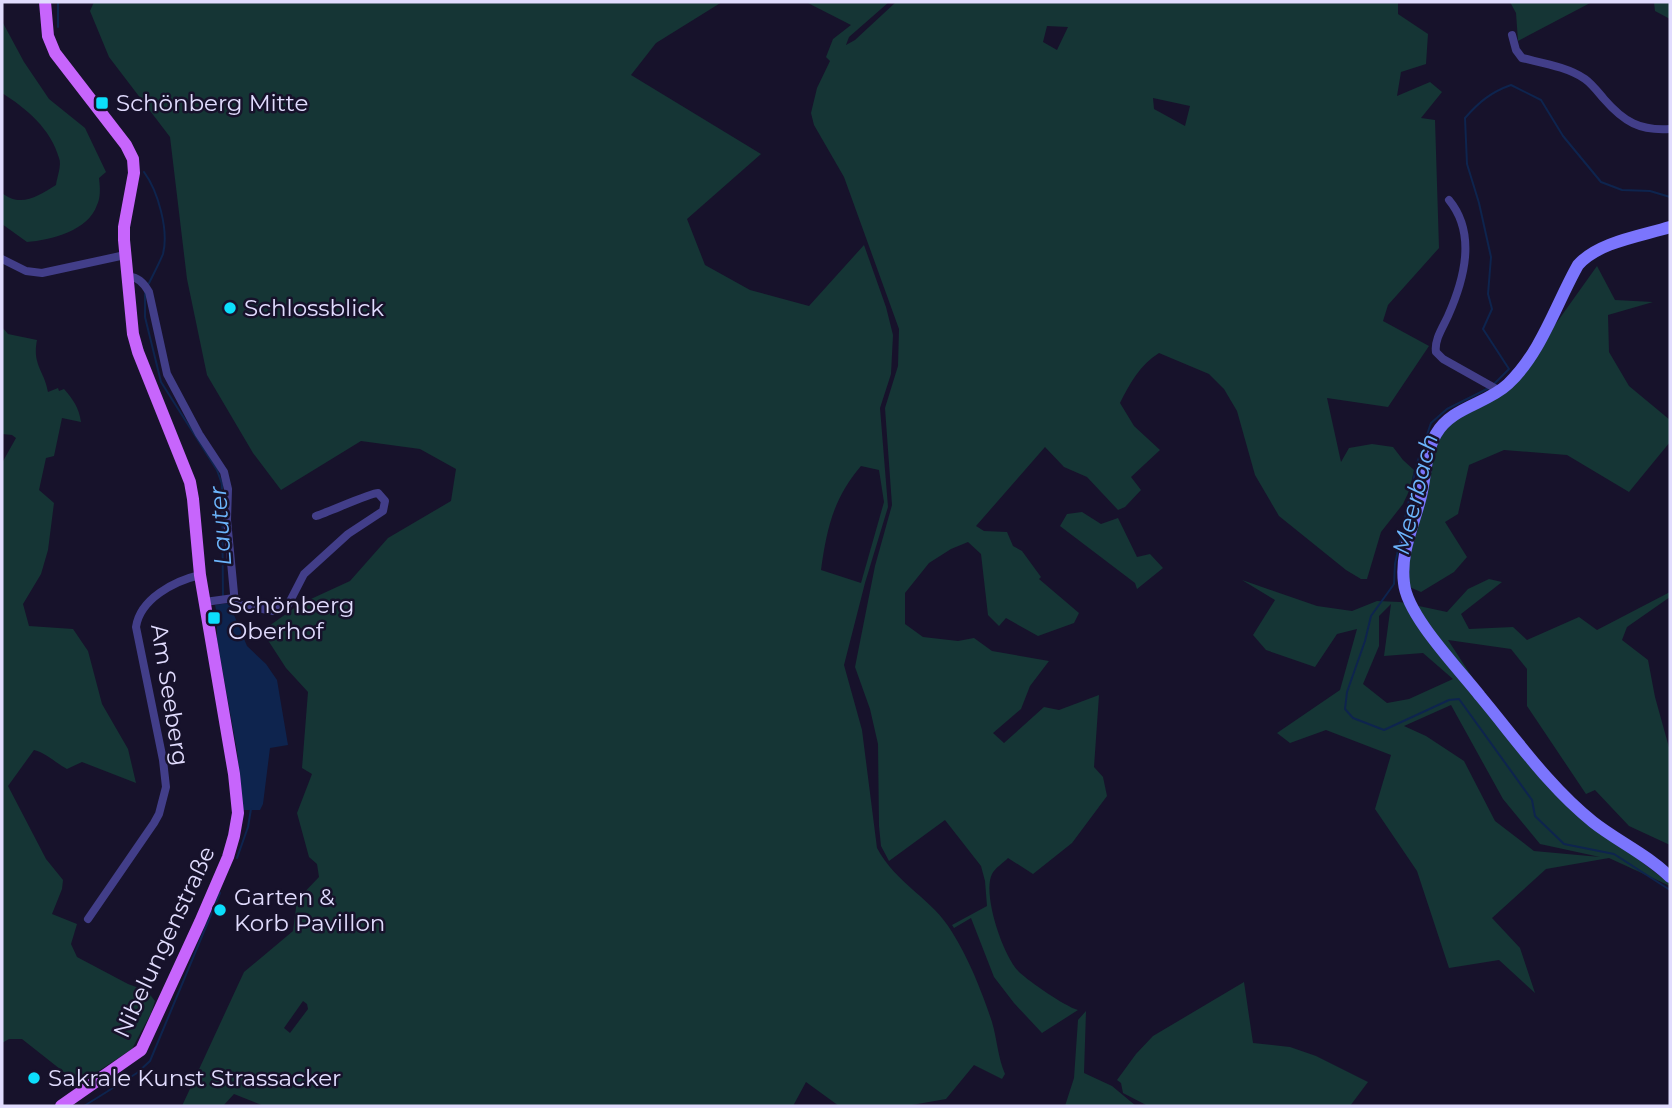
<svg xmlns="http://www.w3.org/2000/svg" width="1672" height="1108" font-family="Montserrat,sans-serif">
<rect width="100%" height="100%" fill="#17122b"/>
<g fill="#153535" fill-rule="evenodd">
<path d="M94 2H722L656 43 631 75 761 154 687 219 705 265 750 290 809 306 864 245 886 307 893 335 891 374 880 408 888 507 865 583 844 665 862 730 877 848C896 884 933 899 952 932 969 959 982 992 992 1022 997 1039 998 1058 1005 1074L1002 1079 974 1065 946 1099 906 1106H839L806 1082 793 1106H264L234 1094 223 1106H182L244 972 293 931 297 900 319 877 317 864 309 857 297 813 312 774 302 768 308 692 286 668 262 631 300 604 350 581 388 538 451 501 456 469 420 449 361 441 281 490 253 453 207 375 187 279 170 137 109 57 90 11ZM861 466 879 470 884 502 861 583 821 570C827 528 833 499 861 466ZM303 1001 307 1004 308 1009 290 1033 284 1028Z"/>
<path d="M806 2H889L849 37 846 45 855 40 896 2H1398V14L1428 34 1426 64 1401 72 1397 96 1430 82 1442 92 1421 118 1435 120 1439 248 1388 305 1383 321 1429 346 1388 407 1327 398 1341 462 1349 448 1372 444 1393 447 1403 460 1414 470 1410 489 1403 504 1381 532 1367 579H1361L1346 570 1279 516 1255 475 1237 411 1224 389 1209 374 1159 353C1140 365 1130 383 1120 403L1134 426 1160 450 1131 477 1141 490 1125 507 1118 510 1087 477 1064 467 1045 447 976 526 984 531 1007 532 1013 546 1022 551 1041 577 1039 579 1079 613 1074 623 1038 636 1006 618 999 626 988 615 981 554 968 542 951 549 929 563 905 593V624L923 637 958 641 974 638 992 651 1049 661 1030 686 1021 709 993 733 1004 743 1044 707 1059 710 1099 695 1094 767 1103 777 1107 796 1072 843 1033 874 1008 858C1003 863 995 868 992 874 982 894 1003 956 1019 972 1030 982 1064 1006 1078 1010L1042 1033 1014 1003 994 977 971 918 954 928 952 925 987 906 985 881 981 866 945 820 889 861 881 846 879 826 878 744 870 709 855 667 875 566 892 505 885 408 898 366 899 329 844 177 814 125 811 113 817 88 830 61 826 57 833 39 851 25ZM1047 26 1068 27 1057 50 1043 42ZM1153 98 1190 106 1185 126 1154 109Z"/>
<polygon points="1510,2 1592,2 1518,41 1516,13"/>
<polygon points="1654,2 1670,2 1670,19 1655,11"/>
<path d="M2 13 3 23 24 62 49 99 85 128 106 172 99 178C100 187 101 197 97 205 88 231 51 240 27 242L2 224V193C21 208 38 196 56 185 57 177 62 165 59 158 51 129 26 108 2 93Z"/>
<polygon points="1597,266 1615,300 1653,302 1608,315 1609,352 1629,386 1670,420 1670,442 1629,492 1567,455 1504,450 1469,465 1458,514 1445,522 1467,557 1454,572 1421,592 1407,586 1406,560 1431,446 1459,416 1507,392"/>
<path d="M2 327 8 334 37 340C32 365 44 370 48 392L58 388 59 391 64 389C73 399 79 408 81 422L62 418 54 456 46 458 39 490 54 503 48 550 41 574 23 604 29 626 73 629 88 651 102 704 128 749 136 783 82 762 67 769C56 763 46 753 34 750L8 786 46 859 63 880 62 889 52 914 77 924 71 944 77 957 128 984 147 991 155 1001 151 1013 132 1049 79 1084 22 1039H9L2 1043V463L16 438 12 435 2 434Z"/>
<polygon points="1082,512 1101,524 1118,518 1137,557 1150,554 1163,568 1137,589 1135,583 1060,526 1067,514"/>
<path d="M1489 579 1502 582 1461 614 1469 629 1513 627 1527 640 1579 617 1597 630 1670 592V597L1627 627 1622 640 1648 660 1655 697 1670 751V845L1629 826 1595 790 1586 794 1527 706V669L1511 649 1448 640 1515 743 1621 846 1670 884V886L1609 858 1546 869 1492 918 1520 948 1535 993 1499 960 1449 968 1417 871 1375 809 1391 755 1326 730 1290 743 1277 733 1340 690 1357 629 1337 634 1315 667 1266 650 1253 635 1275 600 1242 580 1317 606 1352 611 1377 601 1400 602 1447 612 1468 589ZM1391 604 1384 656 1423 653 1453 679 1409 699 1387 703 1363 684 1379 646V616ZM1451 705 1503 799 1540 844 1600 857 1534 851 1495 821 1464 761 1426 736 1404 726Z"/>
<polygon points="1244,982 1253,1043 1290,1047 1316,1056 1368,1082 1350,1106 1148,1106 1123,1093 1121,1083 1117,1080 1136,1054 1153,1036"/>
<polygon points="1086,1011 1084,1073 1112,1086 1136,1106 1065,1106 1074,1078 1078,1020"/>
</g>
<polygon fill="#0e244e" points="229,603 247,646 266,664 277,680 288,745 270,748 263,804 260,810 243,810 237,751 217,640 217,624 219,623 215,605"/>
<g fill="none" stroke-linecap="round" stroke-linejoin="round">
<g stroke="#0e244e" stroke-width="2">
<polyline points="58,27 58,2"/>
<path d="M144 172C158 191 169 230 163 254 159 264 153 275 148 285"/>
<polyline points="145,290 145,317 161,382 217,470 222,484 223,597"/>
<path d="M1493 385 1509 369 1483 329 1492 309 1488 294 1491 257 1479 203 1467 164 1465 118C1479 102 1491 92 1511 85L1541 100 1563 136 1601 182 1622 190 1650 191 1670 197"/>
<polyline points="1489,388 1447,409 1431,423 1417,463 1395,564 1394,584 1371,616 1365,641 1347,692 1345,709 1353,718 1384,730 1449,700 1459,699 1532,800 1535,816 1564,844 1614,854 1670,890"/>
<polyline points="237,858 248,827 251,809"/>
<polyline points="84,1106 137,1073 150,1061 220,893"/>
</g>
<g stroke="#423e89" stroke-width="8">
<path d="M1512 35 1516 50 1522 58C1542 63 1568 67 1585 79 1592 84 1598 92 1604 99 1624 122 1640 131 1670 129"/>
<path d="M1449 200C1477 234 1464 280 1448 316 1443 327 1434 340 1436 352L1443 359 1500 391"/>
<polyline points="2,259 26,271 42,273 125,255"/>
<path d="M128 277C138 276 144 283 149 292L167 374 199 434 224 472 228 489 227 520 235 604 273 611 288 605 304 574 348 534 383 511 385 501 378 493C370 493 329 512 316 516"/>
<polyline points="205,602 234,598"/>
<path d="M88 919 154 823 159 814 166 787 163 760 136 627C140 599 174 581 200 575"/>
</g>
<path stroke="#7b75fd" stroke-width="12" d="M1670 227C1641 236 1598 242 1578 265 1556 304 1541 353 1508 384 1487 404 1451 407 1436 434 1425 453 1426 476 1421 496 1414 525 1400 552 1404 583 1407 616 1459 669 1480 696 1516 739 1549 787 1593 822 1617 841 1648 855 1670 877"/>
<polyline stroke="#c765fc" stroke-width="12" points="45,2 48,36 55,53 126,145 133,159 134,173 124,227 124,240 133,334 138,352 190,482 193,499 200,575 234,774 238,813 234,836 228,857 200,922 141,1050 61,1106"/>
</g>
<g fill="#0cdefb" stroke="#17122b" stroke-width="2.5">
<rect x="95" y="96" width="14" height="14" rx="3.5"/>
<circle cx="230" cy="308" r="7"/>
<rect x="207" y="611" width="14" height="14" rx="3.5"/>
<circle cx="220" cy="910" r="7"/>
<circle cx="34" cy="1078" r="7"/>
</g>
<g text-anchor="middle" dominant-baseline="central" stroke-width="5" stroke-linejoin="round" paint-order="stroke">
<g font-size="23" fill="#e1dcfe" stroke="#17122b" text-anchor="start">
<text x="116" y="103">Schönberg Mitte</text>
<text x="244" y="308">Schlossblick</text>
<text x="228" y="605">Schönberg<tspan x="228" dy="26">Oberhof</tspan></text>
<text x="234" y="897">Garten &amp;<tspan x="234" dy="26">Korb Pavillon</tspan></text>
<text x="48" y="1078">Sakrale Kunst Strassacker</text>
</g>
<g font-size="23" fill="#e1dcfe" stroke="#17122b">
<text transform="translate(170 695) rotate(81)">Am Seeberg</text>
<text transform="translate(164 942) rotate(-65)">Nibelungenstraße</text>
</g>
<g font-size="24" font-style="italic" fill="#6cb6fd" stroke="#17122b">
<text transform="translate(1415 494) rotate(-76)">Meerbach</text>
<text transform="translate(220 526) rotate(-94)">Lauter</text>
</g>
</g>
<rect width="1672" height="1108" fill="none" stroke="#e1dcfe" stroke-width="7"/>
</svg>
